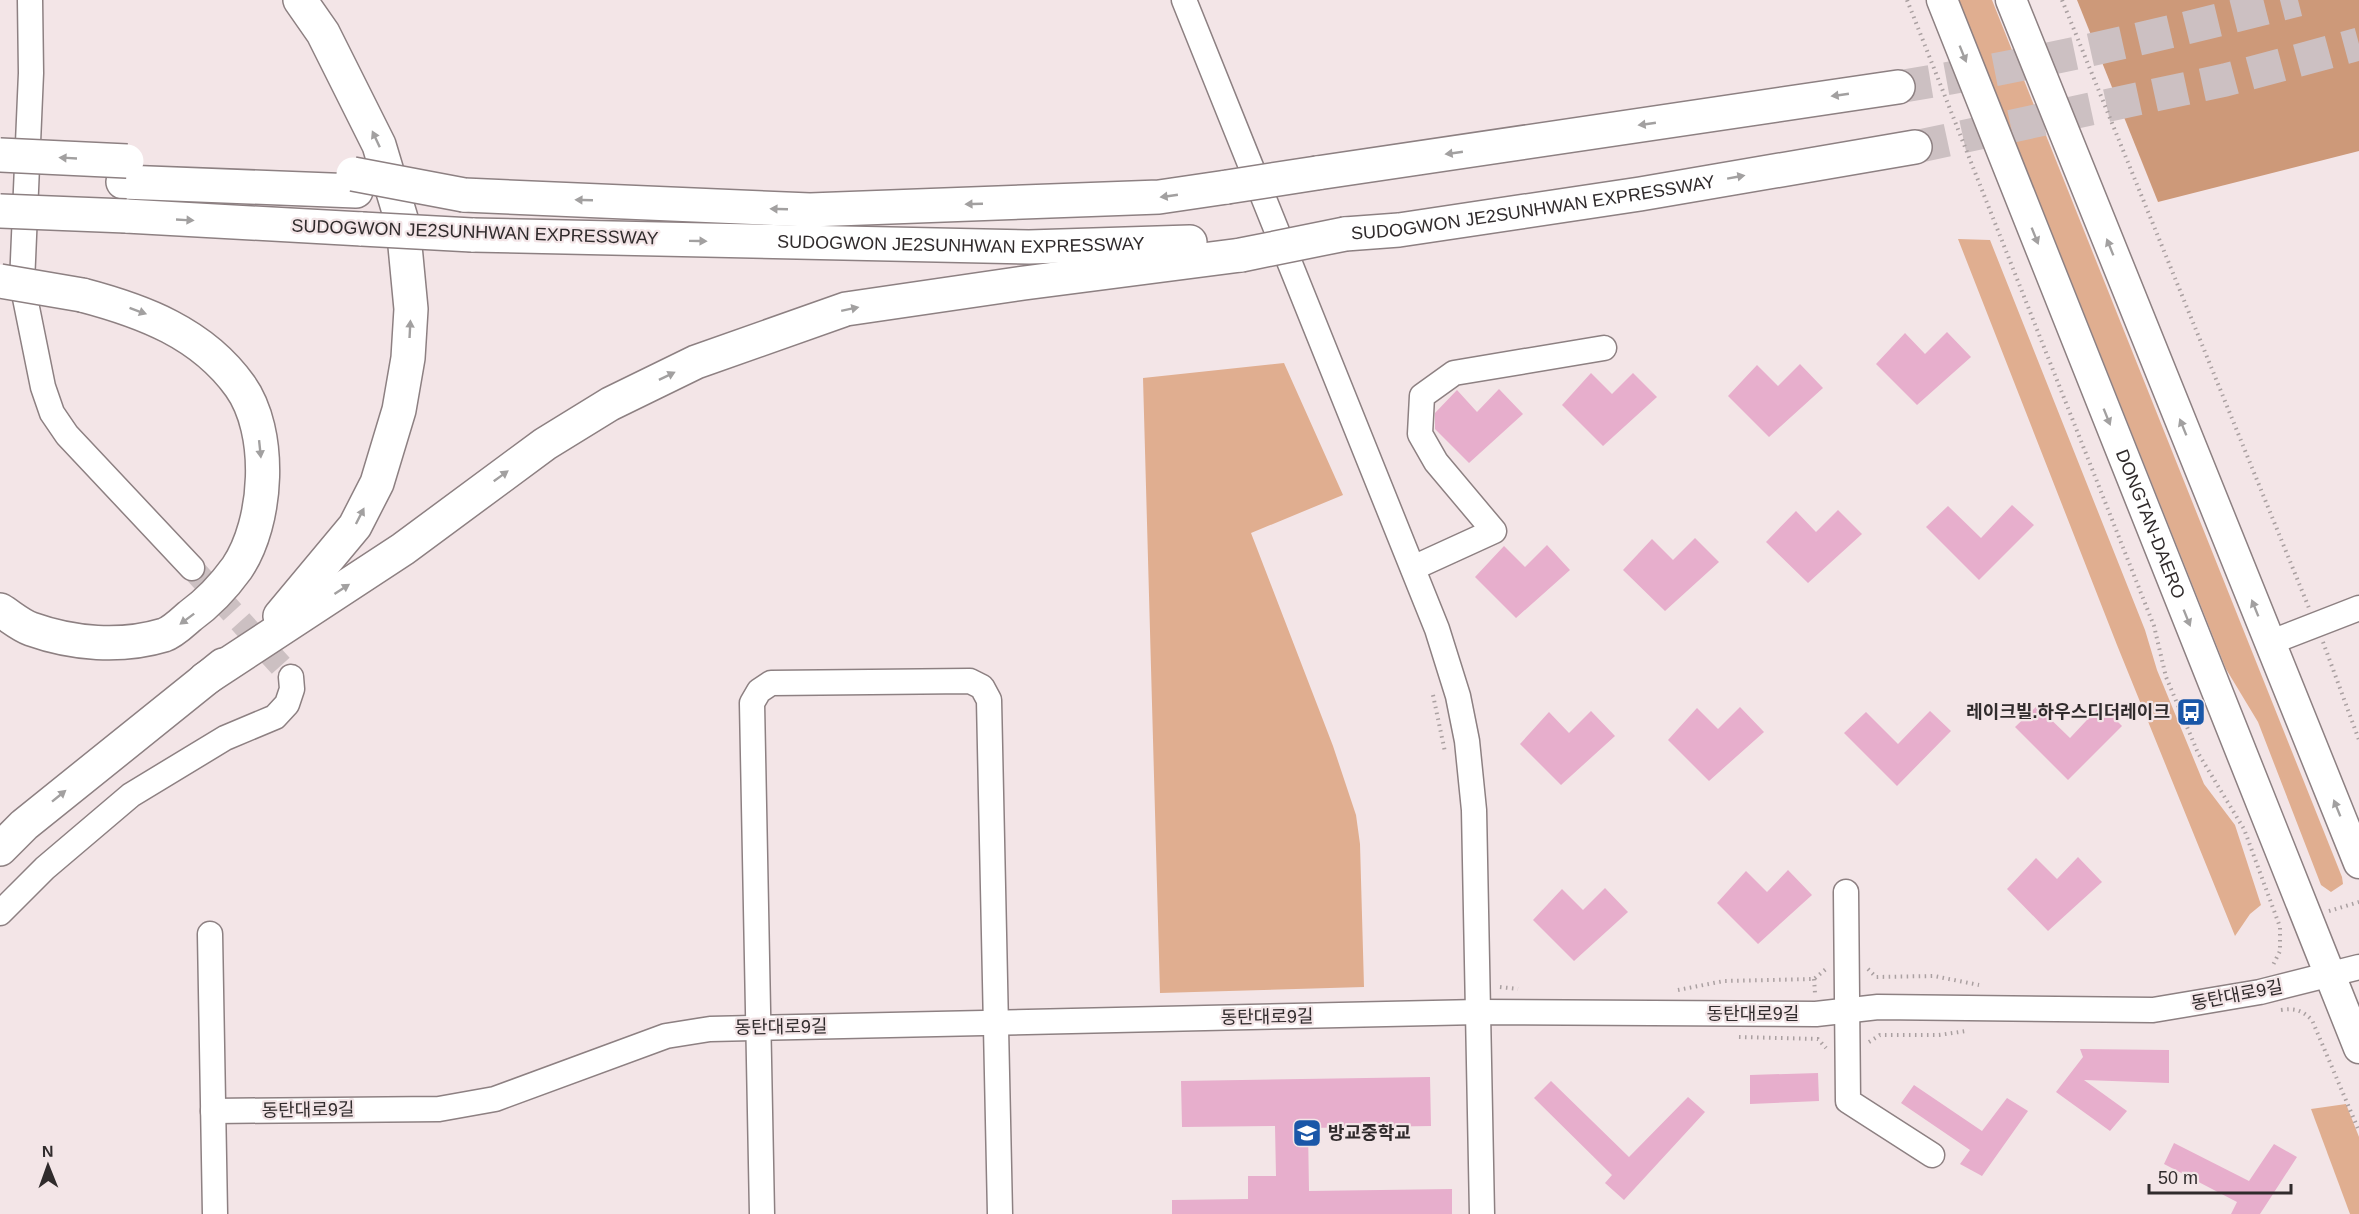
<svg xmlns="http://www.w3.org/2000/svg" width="2359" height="1214" font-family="Helvetica,'Noto Sans KR',sans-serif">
<rect width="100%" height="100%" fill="#f3e5e7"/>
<g fill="#e0ae90">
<polygon points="1959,0 1992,0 2342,877 2343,884 2331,892 2321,885 2258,722 2226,669"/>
<polygon points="1958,239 1990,240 2145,630 2157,670 2204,784 2235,825 2261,905 2250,914 2235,936 2117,645"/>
<polygon points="1284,363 1343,495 1251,533 1333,746 1356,815 1360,844 1364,987 1160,993 1143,378"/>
<polygon points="2346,1104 2359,1137 2359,1214 2350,1214 2311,1109"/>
</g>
<polygon fill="#cd9979" points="2077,0 2359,0 2359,151 2158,202"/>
<g fill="#e7aecc">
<polygon points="1947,332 1971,357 1917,405 1876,364 1905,333 1925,354"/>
<polygon points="1800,364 1823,388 1769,437 1728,396 1757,365 1778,386"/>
<polygon points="1591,373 1612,394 1633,373 1657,397 1603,446 1562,405"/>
<polygon points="1499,389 1523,414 1469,463 1435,429 1435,413 1457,390 1477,412"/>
<polygon points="2012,505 2034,525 1979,580 1926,527 1948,506 1981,538"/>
<polygon points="1838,510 1862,534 1808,583 1766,542 1796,511 1816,532"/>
<polygon points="1695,538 1719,562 1665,611 1623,570 1652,539 1673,560"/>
<polygon points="1547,545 1570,570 1516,618 1475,577 1504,546 1525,567"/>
<polygon points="2101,705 2122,726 2068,780 2015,727 2037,706 2070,738"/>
<polygon points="1740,707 1764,732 1709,781 1668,740 1697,708 1718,729"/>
<polygon points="1591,711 1615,736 1561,785 1520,744 1549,712 1569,733"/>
<polygon points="1930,711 1951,731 1897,786 1844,733 1866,712 1898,744"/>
<polygon points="2078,857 2102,882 2048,931 2007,889 2036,858 2057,879"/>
<polygon points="1788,870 1812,895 1758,944 1717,903 1746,871 1767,892"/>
<polygon points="1605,888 1628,912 1574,961 1533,920 1562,889 1583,910"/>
<polygon points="2080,1049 2169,1050 2169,1083 2084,1080 2127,1111 2110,1131 2056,1092 2083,1057"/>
<polygon points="1818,1073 1819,1101 1750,1104 1750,1075"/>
<polygon points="1430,1077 1431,1126 1308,1128 1309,1191 1452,1189 1452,1214 1172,1214 1172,1200 1248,1199 1248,1176 1276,1176 1275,1126 1182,1127 1181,1081"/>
<polygon points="1551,1081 1629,1157 1688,1097 1705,1112 1624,1200 1605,1183 1612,1175 1534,1098"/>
<polygon points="1914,1085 1982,1131 2007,1098 2028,1111 1982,1176 1960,1164 1970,1150 1901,1103"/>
<polygon points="2174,1143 2249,1181 2274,1144 2297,1157 2260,1214 2231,1214 2237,1202 2164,1164"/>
</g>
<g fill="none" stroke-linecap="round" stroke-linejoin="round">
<polyline stroke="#ccc0c2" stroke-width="24" stroke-dasharray="24 12" stroke-linecap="butt" points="192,568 291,677"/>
<g stroke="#ccc0c2" stroke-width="33" stroke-dasharray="33 16" stroke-linecap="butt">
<path d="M1898 87C2033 65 2166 34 2298 0"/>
<polyline points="1915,147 2225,80 2359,44"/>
</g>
<g stroke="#8d8082" stroke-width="27">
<g id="minor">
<polyline points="30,0 31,73 22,283 43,387 52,413 67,435 192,568"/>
<polyline points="1184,0 1437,629 1458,696 1467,741 1474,810 1482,1214"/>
<polyline points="1413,568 1494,531 1436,462 1420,434 1422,396 1454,373 1604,348"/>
<polyline points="2269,643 2359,608"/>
<polyline points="1846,892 1848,1101 1932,1155"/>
<polyline points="0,913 45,868 131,795 225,738 275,717 287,704 292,689 291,677"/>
<polyline points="210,934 215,1214"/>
<polyline points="213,1111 439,1109 495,1099 666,1036 710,1029 1479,1012 1816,1014 1878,1007 2153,1010 2260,992 2359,967"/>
<polyline points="762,1214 752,703 759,691 771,683 970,681 982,687 989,700 1000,1214"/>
</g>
</g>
<g stroke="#8d8082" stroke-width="33">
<g id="major">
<path id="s1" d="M1942 0 2359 1048"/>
<polyline points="2011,0 2359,863"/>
</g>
</g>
<g stroke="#8d8082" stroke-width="36">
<g id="highway">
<polyline points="1317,173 1898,87"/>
<polyline points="123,182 356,191"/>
<polyline points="464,195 810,210 1159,197 1227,187"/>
<polyline points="126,216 362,229"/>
<path id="s2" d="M1345 234 1399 230 1640 194 1915 147"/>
<path id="s3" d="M472 235 1029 247 1190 242"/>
<path d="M0 610C10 616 20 625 31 629 73 644 121 648 164 635 173 632 183 622 190 616 208 603 224 586 237 568 268 522 273 432 240 386 202 333 143 311 82 295"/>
<polyline points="280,616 355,526 377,483 399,410 408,358 411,309 403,225 379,145 323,33 300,0"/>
<polyline points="205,679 403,549 545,444 610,404 696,362 846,309 1024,283 1241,255"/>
<polyline points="0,849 24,825 223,665"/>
</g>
</g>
<g stroke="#aaa0a1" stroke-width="4" stroke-dasharray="1.5 4.5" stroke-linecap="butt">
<polyline points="1907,0 2154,626 2166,677 2198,753 2244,829 2280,927 2280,951 2272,967"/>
<polyline points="2062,0 2309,608"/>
<polyline points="2323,642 2359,740"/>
<polyline points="1433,695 1445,752"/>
<polyline points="2329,911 2359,902"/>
<polyline points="1868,969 1876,977 1934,976 1979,985"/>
<polyline points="1814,979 1815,993"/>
<polyline points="1500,987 1518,989"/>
<polyline points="1678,990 1724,981 1814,979 1826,969"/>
<path d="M2281 1010C2295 1008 2302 1010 2312 1020L2359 1131"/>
<polyline points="1739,1037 1818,1039 1826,1048"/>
<polyline points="1869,1042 1880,1035 1939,1035 1966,1031"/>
</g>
<use href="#minor" stroke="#fff" stroke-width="24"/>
<use href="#major" stroke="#fff" stroke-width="30"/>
<use href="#highway" stroke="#fff" stroke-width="33"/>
<g stroke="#8d8082" stroke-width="36" stroke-linecap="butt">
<g id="highway-bridge">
<polyline points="0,155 127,161"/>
<polyline points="353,174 464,195"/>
<polyline points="1227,187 1317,173"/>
<polyline points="0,211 126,216"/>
<polyline points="362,229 472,235"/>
<polyline points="1241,255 1345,234"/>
<polyline points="0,281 82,295"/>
</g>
</g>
<use href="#highway-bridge" stroke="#fff" stroke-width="33"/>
</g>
<defs><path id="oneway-solid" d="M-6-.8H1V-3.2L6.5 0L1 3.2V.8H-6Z" transform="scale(1.5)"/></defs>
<g fill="#a2a0a0">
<use href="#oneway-solid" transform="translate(1963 54) rotate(68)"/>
<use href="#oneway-solid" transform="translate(1840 95) rotate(172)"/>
<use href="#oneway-solid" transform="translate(1647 124) rotate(172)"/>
<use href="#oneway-solid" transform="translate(376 139) rotate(-115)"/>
<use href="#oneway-solid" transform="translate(1454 153) rotate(172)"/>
<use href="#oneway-solid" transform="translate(68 158) rotate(-177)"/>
<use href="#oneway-solid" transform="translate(1736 177) rotate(-10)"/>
<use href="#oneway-solid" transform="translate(1169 196) rotate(172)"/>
<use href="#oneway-solid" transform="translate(584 200) rotate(-178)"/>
<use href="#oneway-solid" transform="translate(974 204) rotate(178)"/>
<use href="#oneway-solid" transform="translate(779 209) rotate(-178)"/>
<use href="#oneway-solid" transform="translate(185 220) rotate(3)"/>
<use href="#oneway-solid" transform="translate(2035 236) rotate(68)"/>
<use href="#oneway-solid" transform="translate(698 241) rotate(1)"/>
<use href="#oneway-solid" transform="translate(2110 247) rotate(-112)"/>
<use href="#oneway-solid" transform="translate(850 309) rotate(-12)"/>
<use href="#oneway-solid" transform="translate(138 311) rotate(20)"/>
<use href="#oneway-solid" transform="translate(410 329) rotate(-87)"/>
<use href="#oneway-solid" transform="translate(667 376) rotate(-26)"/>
<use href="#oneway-solid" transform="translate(2107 417) rotate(68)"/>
<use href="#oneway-solid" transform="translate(2183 427) rotate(-112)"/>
<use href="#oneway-solid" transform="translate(260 449) rotate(84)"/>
<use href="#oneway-solid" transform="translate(501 476) rotate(-36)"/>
<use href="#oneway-solid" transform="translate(360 516) rotate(-63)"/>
<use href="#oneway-solid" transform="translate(342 589) rotate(-33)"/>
<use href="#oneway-solid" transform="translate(2255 608) rotate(-112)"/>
<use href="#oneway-solid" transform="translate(2187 618) rotate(68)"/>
<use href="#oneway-solid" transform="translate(187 619) rotate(143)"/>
<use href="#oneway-solid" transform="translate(59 796) rotate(-39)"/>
<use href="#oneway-solid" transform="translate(2337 808) rotate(-112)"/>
</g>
<defs>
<g id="bus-square" transform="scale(1.5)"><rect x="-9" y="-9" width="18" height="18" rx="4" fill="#1a57a8" stroke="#f3e5e7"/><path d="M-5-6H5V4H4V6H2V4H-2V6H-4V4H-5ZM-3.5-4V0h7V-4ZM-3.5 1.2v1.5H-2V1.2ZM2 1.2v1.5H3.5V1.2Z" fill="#fff"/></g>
<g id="school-square" transform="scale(1.5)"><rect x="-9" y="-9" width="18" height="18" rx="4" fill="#1a57a8" stroke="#f3e5e7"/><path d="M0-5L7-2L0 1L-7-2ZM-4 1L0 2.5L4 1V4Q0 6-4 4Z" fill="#fff"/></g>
</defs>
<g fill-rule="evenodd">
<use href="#bus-square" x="2191" y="712"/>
<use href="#school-square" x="1307" y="1133"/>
</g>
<g text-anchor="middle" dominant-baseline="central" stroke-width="4.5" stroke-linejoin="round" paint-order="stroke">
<g font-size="18" fill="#302b2c" stroke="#f3e5e7">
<text stroke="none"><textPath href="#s2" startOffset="190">SUDOGWON JE2SUNHWAN EXPRESSWAY</textPath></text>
<text transform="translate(475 232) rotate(2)">SUDOGWON JE2SUNHWAN EXPRESSWAY</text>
<text stroke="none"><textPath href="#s3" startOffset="489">SUDOGWON JE2SUNHWAN EXPRESSWAY</textPath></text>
<text stroke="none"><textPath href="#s1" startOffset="564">DONGTAN-DAERO</textPath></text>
<text transform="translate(2237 995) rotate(-11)">동탄대로9길</text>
<text x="1753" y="1014">동탄대로9길</text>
<text transform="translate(1267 1017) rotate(-1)">동탄대로9길</text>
<text transform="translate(781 1027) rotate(-1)">동탄대로9길</text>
<text transform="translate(308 1110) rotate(-1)">동탄대로9길</text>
</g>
<g font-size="18" font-weight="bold" fill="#302b2c" stroke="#f3e5e7" text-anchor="end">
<text x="2170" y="712">레이크빌.하우스디더레이크</text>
<text x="1328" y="1133" text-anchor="start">방교중학교</text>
</g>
</g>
<g transform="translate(48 1166) rotate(359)" stroke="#f3e5e7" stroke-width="4.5" paint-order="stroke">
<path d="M0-4.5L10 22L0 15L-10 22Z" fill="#302b2c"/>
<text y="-9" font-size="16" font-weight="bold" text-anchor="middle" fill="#302b2c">N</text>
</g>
<path d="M2149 1184v9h142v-9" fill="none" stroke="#302b2c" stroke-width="3"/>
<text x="2158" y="1184" font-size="18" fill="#302b2c" stroke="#f3e5e7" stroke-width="4.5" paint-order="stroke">50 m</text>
</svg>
